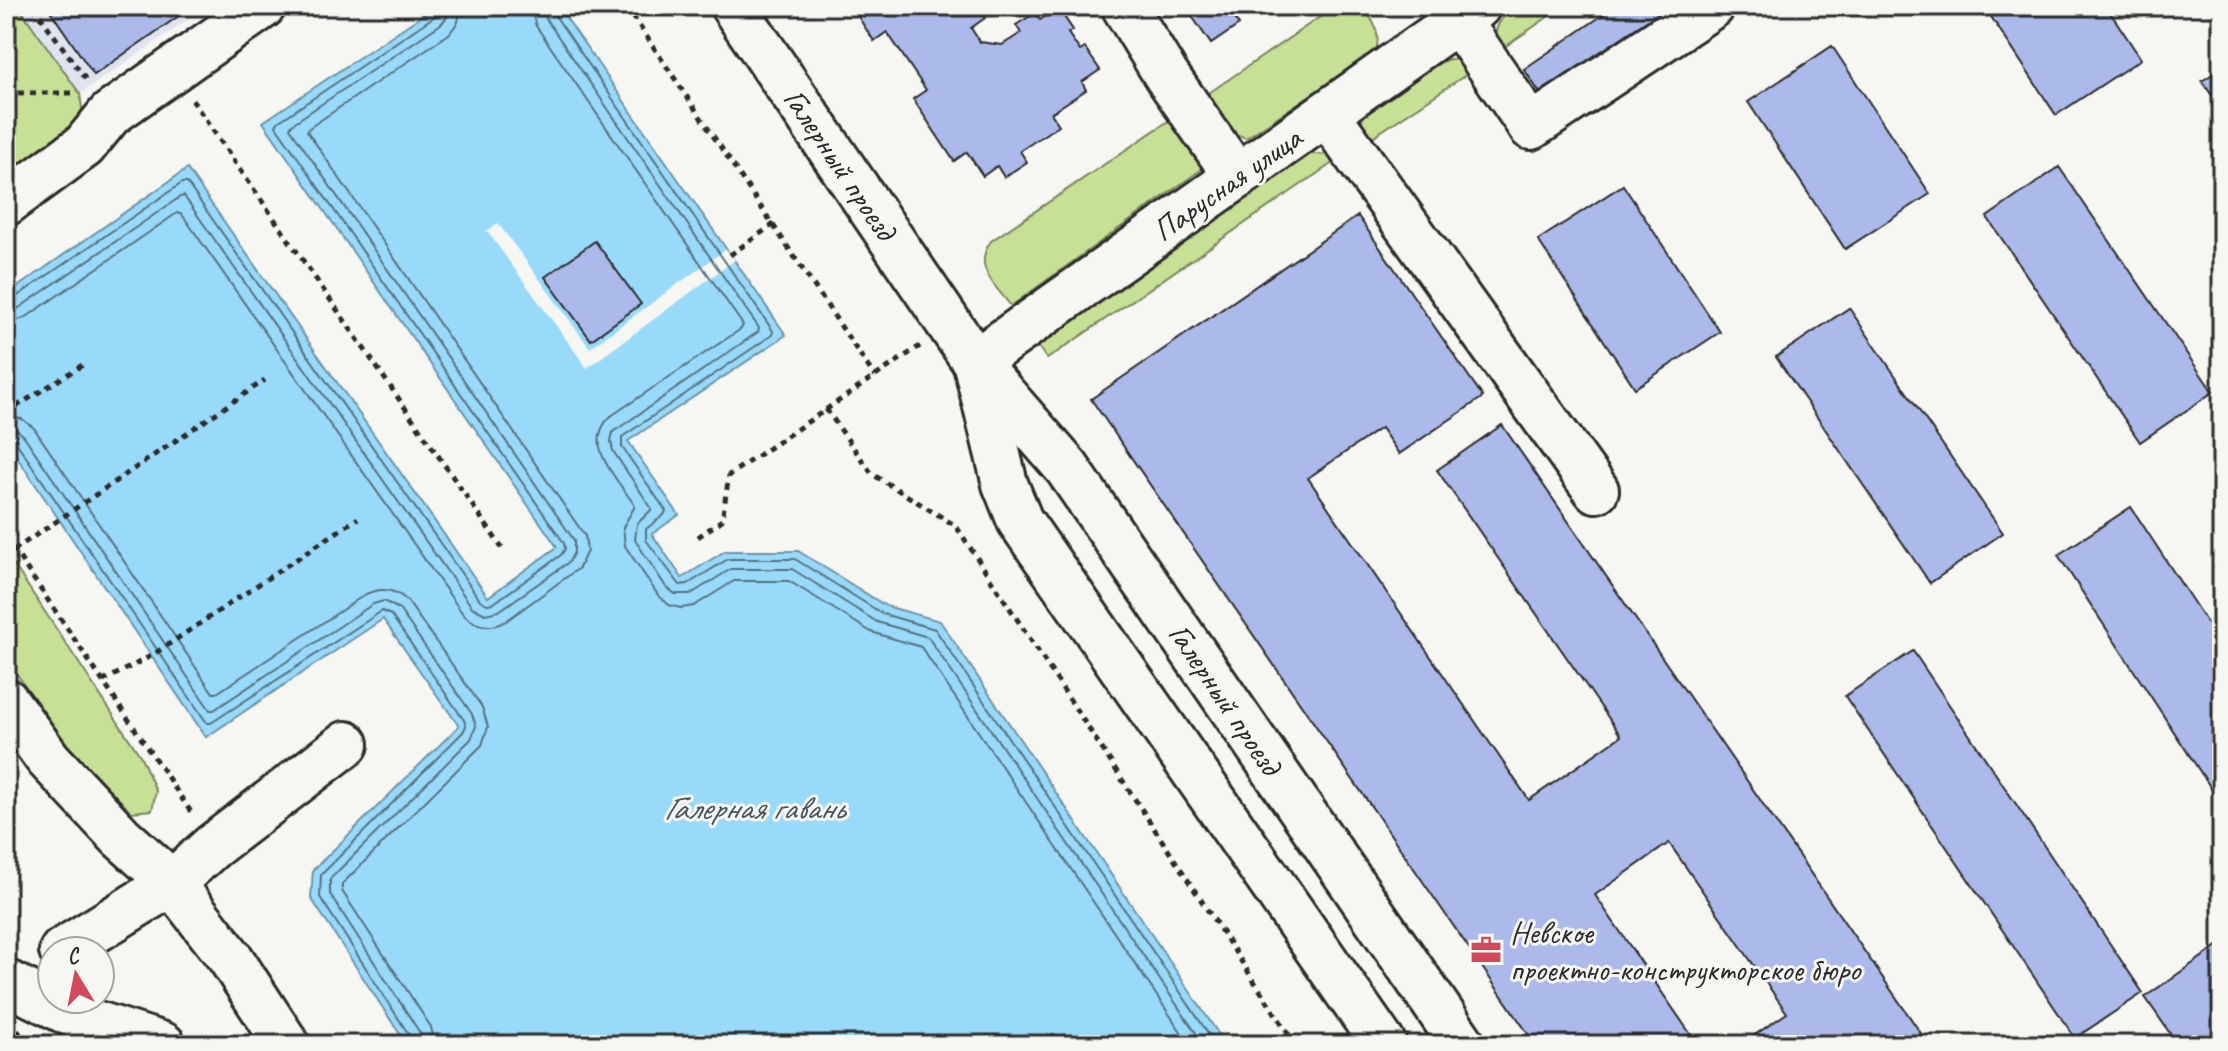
<svg xmlns="http://www.w3.org/2000/svg" width="2228" height="1051" font-family="Caveat,sans-serif">
<rect width="100%" height="100%" fill="#f6f6f2"/>
<filter id="ink" filterUnits="userSpaceOnUse"><feTurbulence type="fractalNoise" baseFrequency=".0125" numOctaves="2"/><feDisplacementMap in="SourceGraphic" scale="16" xChannelSelector="R" yChannelSelector="G"/><feConvolveMatrix kernelMatrix="1 2 1 2 8 2 1 2 1" color-interpolation-filters="sRGB"/></filter>
<g filter="url(#ink)">
<polygon fill="#e0e4f0" points="18,6 208,6 80,94"/>
<g fill="#c7e096" stroke="#798660" stroke-width="2">
<polygon points="6,6 18,6 80,94 82,108 79,123 6,181"/>
<path d="M1336 6H1363C1374 22 1381 32 1376 51L1246 138 1222 129 1200 99Z"/>
<path d="M1515 6 1562 7 1496 53C1494 29 1496 21 1515 6Z"/>
<path d="M1449 59 1463 60 1476 68 1362 144C1361 135 1359 126 1363 118 1371 103 1432 65 1449 59Z"/>
<path d="M1176 116 1197 146 1202 169 1011 306C995 285 972 267 991 241Z"/>
<polygon points="1309,154 1329,155 1337,160 1047,359 1037,345"/>
<polygon points="6,553 141,757 156,791 152,810 131,812 70,748 6,659"/>
</g>
<polygon fill="#99dafb" stroke="#6d94a8" stroke-width="2" points="436,6 558,6 786,335 628,441 679,515 652,534 682,578 725,551 798,551 886,606 940,621 1226,1045 407,1045 311,898 313,870 459,726 383,619 206,737 6,441 6,295 187,169 488,597 557,547 263,122"/>
<polygon fill="#f6f6f2" points="498,223 590,348 726,249 735,260 587,368 487,231"/>
<g fill="none" stroke-linecap="round" stroke-linejoin="round">
<g stroke="#57717e" stroke-width="2">
<path d="M530 6 536 26 743 325 741 329 611 416C580 445 619 480 635 506L623 527 625 546 658 595 669 605 681 608 694 606 734 581H789L871 632 921 647 1190 1045"/>
<polyline points="542,6 546,19 759,328 758,332 613,432 611,441 613,451 652,509 637,524 635,540 666,587 675,594 691,594 731,569 792,569 877,622 928,637 1204,1045"/>
<polyline points="552,6 554,14 773,331 772,335 622,437 622,447 666,511 664,515 646,529 646,540 680,585 688,584 728,559 795,559 883,614 935,629 1216,1045"/>
<polyline points="6,301 13,299 182,183 187,183 480,600 487,604 494,603 561,555 565,549 564,543 276,126 278,122 435,16 439,6"/>
<polyline points="6,311 19,308 180,197 184,196 472,607 485,614 499,611 569,562 574,552 574,540 290,128 292,124 441,24 447,17 449,6"/>
<path d="M6 323 25 318 177 213H181L463 614C476 627 490 630 506 621L579 568 587 551 585 536 307 131 309 128 449 34 458 22 461 6"/>
<path d="M6 416 22 419 34 428 213 693H217L366 594C382 587 396 589 408 602L482 707 488 727 482 745 342 884V891L431 1027 435 1045"/>
<polyline points="6,428 16,429 24,436 210,710 214,710 373,604 384,601 399,609 472,714 476,726 471,739 330,879 330,894 420,1033 423,1045"/>
<polyline points="6,438 16,442 207,723 211,723 382,611 391,615 464,720 466,726 463,732 321,875 320,897 411,1038 413,1045"/>
</g>
</g>
<g fill="#abbaea" stroke="#2b2b2b" stroke-width="2">
<polygon points="47,6 193,6 94,75"/>
<polygon points="851,6 977,6 985,18 971,28 980,42 1002,45 1021,33 1016,25 1035,13 1040,20 1058,8 1073,30 1068,33 1080,51 1085,48 1100,70 1082,82 1086,90 1051,113 1059,125 1020,151 1027,162 1004,177 997,166 983,176 967,152 954,161 913,99 926,90 887,32 874,41"/>
<polygon points="1185,6 1226,6 1239,25 1211,44"/>
<polygon points="1616,6 1685,6 1545,101 1524,69"/>
<polygon points="1984,6 2106,6 2141,59 2056,115"/>
<polygon points="1832,46 1930,194 1845,249 1748,102"/>
<polygon points="2222,68 2222,110 2202,81"/>
<polygon points="2059,167 2213,392 2140,442 1987,217"/>
<polygon points="1623,185 1720,332 1635,388 1538,240"/>
<polygon points="1358,216 1483,397 1399,454 1381,428 1308,478 1529,800 1621,736 1437,470 1502,425 1929,1045 1740,1045 1787,1013 1669,843 1595,895 1698,1045 1536,1045 1448,918 1091,399"/>
<polygon points="595,241 641,304 591,340 545,277"/>
<polygon points="1849,308 2003,533 1930,583 1776,357"/>
<polygon points="2131,507 2222,646 2222,805 2058,555"/>
<polygon points="1913,651 2143,993 2075,1038 1845,696"/>
<polygon points="2222,943 2222,1045 2178,1045 2145,997"/>
</g>
<g fill="none" stroke-linecap="round" stroke-linejoin="round">
<g stroke="#2b2b2b" stroke-width="50">
<g id="minor">
<polyline points="733,6 975,362 1067,468 1463,1045"/>
<polyline points="1124,6 1166,75 1237,177"/>
<polyline points="1458,20 1531,127 1712,6"/>
<polyline points="1327,114 1596,490"/>
<polyline points="6,203 84,146 110,114 263,6"/>
<polyline points="975,362 1478,6"/>
<polyline points="977,369 1005,484 1020,521 1384,1045"/>
<polyline points="6,701 48,759 121,837 172,883 231,959 287,1045"/>
<polyline points="62,951 172,883 213,846 346,744"/>
<polyline points="10,984 82,1019 163,1045"/>
</g>
</g>
<g stroke="#2b2b2b" stroke-width="5" stroke-dasharray="6 6" stroke-linecap="butt">
<polyline points="33,6 89,84"/>
<polyline points="626,6 875,377"/>
<polyline points="301,14 313,6"/>
<polyline points="6,93 77,93"/>
<polyline points="192,100 502,548"/>
<polyline points="730,255 774,224"/>
<polyline points="826,409 872,474 956,526 1296,1045"/>
<polyline points="6,413 84,364"/>
<polyline points="698,537 722,520 729,475 920,346"/>
<polyline points="6,538 193,815"/>
<polyline points="14,550 265,380"/>
<polyline points="103,681 151,656 358,518"/>
<polyline points="6,1041 21,1031"/>
</g>
<use href="#minor" stroke="#f6f6f2" stroke-width="44"/>
</g>
</g>
<defs>
<g id="office-bare" transform="scale(2.4)"><path d="M-6-3h4V-5.5h4V-3h4V5H-6ZM-1-4.5V-3h2v-1.5ZM-6 0V1H6V0Z" fill="#d1495b" stroke="#f6f6f2" stroke-width="2.5" paint-order="stroke"/></g>
</defs>
<g fill-rule="evenodd">
<use href="#office-bare" x="1486" y="950"/>
</g>
<g text-anchor="middle" dominant-baseline="central" stroke-width="6" stroke-linejoin="round" paint-order="stroke">
<g font-size="32" fill="#2b2b2b" stroke="#f6f6f2">
<text transform="translate(840 164) rotate(56)">Галерный проезд</text>
<text transform="translate(1227 184) rotate(-35)">Парусная улица</text>
<text transform="translate(1225 699) rotate(56)">Галерный проезд</text>
</g>
<g font-size="32" fill="#2b2b2b" stroke="#f6f6f2" text-anchor="start">
<text x="1510" y="932">Невское<tspan x="1510" dy="37">проектно-конструкторское бюро</tspan></text>
</g>
<g font-size="34" font-style="italic" fill="#46575f" stroke="#f6f6f2">
<text x="754" y="807">Галерная гавань</text>
</g>
</g>
<rect width="2228" height="1051" fill="none" stroke="#f6f6f2" stroke-width="32"/>
<rect x="16" y="16" width="2196" height="1019" fill="none" stroke="#2b2b2b" stroke-width="3" filter="url(#ink)"/>
<g transform="translate(76 975) rotate(350)"><circle r="38" fill="#f6f6f2" stroke="#a5a5a2" stroke-width="2"/>
<path d="M0-6L14 30L0 20L-14 30Z" fill="#d1495b"/>
<text y="-12" font-size="22" font-weight="bold" text-anchor="middle" fill="#2b2b2b">С</text>
</g>
</svg>
